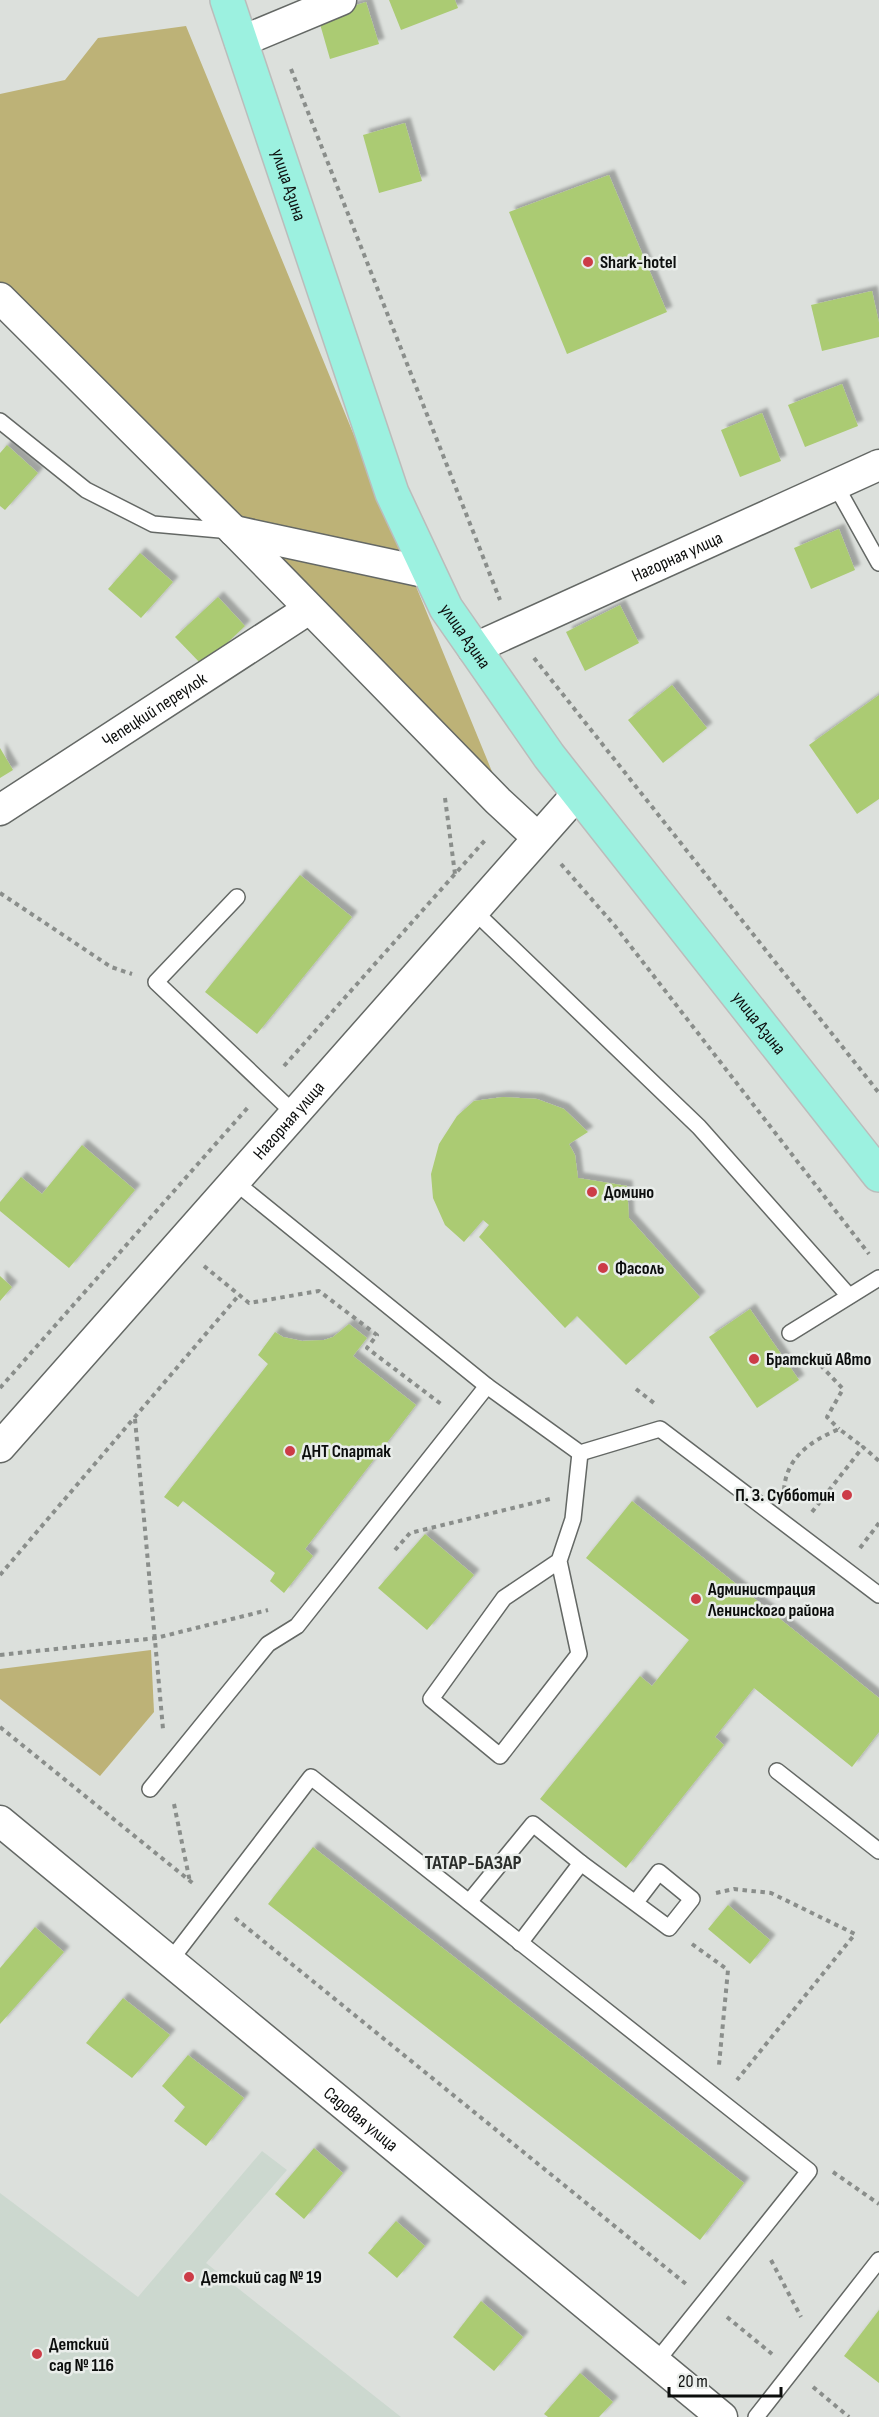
<svg xmlns="http://www.w3.org/2000/svg" width="879" height="2417" font-family="'Sofia Sans Condensed',sans-serif">
<defs>
<filter id="shadow"><feDropShadow dx="5.5" dy="-5.5" stdDeviation="1.5" flood-color="#0004"/></filter>
</defs>
<rect width="100%" height="100%" fill="#dce0dc"/>
<polygon fill="#ccd8cf" points="262,2151 287,2170 206,2263 401,2417 0,2417 0,2193 138,2297"/>
<g fill="#bdb277">
<polygon points="186,26 493,774 0,288 0,94 65,80 98,38"/>
<polygon points="151,1650 154,1712 100,1776 0,1699 0,1669"/>
</g>
<g fill="#abcb73" filter="url(#shadow)">
<polygon points="389,0 455,0 458,8 401,30"/>
<polygon points="366,2 379,44 330,59 318,17"/>
<polygon points="405,123 422,181 379,193 363,135"/>
<polygon points="609,175 667,312 567,354 509,212"/>
<polygon points="872,291 879,323 879,337 822,351 811,305"/>
<polygon points="842,384 858,426 805,447 788,405"/>
<polygon points="762,413 781,461 740,477 721,430"/>
<polygon points="7,445 38,473 5,510 0,506 0,453"/>
<polygon points="839,529 855,570 811,589 794,548"/>
<polygon points="140,553 173,582 141,618 108,589"/>
<polygon points="218,597 245,626 203,666 175,637"/>
<polygon points="620,605 639,643 585,671 566,632"/>
<polygon points="672,685 707,728 663,763 628,720"/>
<polygon points="879,695 879,799 857,814 809,745"/>
<polygon points="0,748 13,770 0,778"/>
<polygon points="300,875 352,917 257,1034 205,992"/>
<polygon points="503,1097 537,1099 564,1109 588,1132 569,1144 575,1155 578,1178 627,1186 629,1218 700,1297 626,1365 577,1316 565,1328 479,1237 489,1225 483,1220 464,1242 445,1225 433,1198 431,1174 439,1144 457,1116 474,1101"/>
<polygon points="82,1145 135,1190 69,1268 0,1211 0,1202 21,1177 42,1194"/>
<polygon points="0,1276 12,1287 0,1301"/>
<polygon points="750,1309 799,1380 757,1408 709,1337"/>
<polygon points="349,1324 367,1338 353,1356 416,1405 305,1549 313,1556 284,1593 270,1581 275,1573 183,1501 178,1507 164,1497 268,1364 258,1355 275,1332 283,1337 302,1341 324,1340 333,1337"/>
<polygon points="632,1501 879,1698 879,1732 852,1767 754,1688 715,1737 724,1745 626,1868 540,1799 640,1676 652,1686 689,1640 586,1558"/>
<polygon points="425,1534 474,1575 427,1630 378,1588"/>
<polygon points="313,1847 744,2183 700,2240 268,1904"/>
<polygon points="728,1905 770,1940 750,1964 708,1929"/>
<polygon points="35,1927 64,1952 0,2024 0,1968"/>
<polygon points="123,1998 170,2035 132,2078 86,2043"/>
<polygon points="188,2055 244,2098 206,2146 174,2121 185,2107 162,2086"/>
<polygon points="314,2148 343,2173 304,2219 275,2194"/>
<polygon points="396,2221 425,2246 397,2278 368,2253"/>
<polygon points="481,2301 523,2337 494,2371 453,2337"/>
<polygon points="879,2310 879,2383 844,2356"/>
<polygon points="580,2373 613,2402 599,2417 548,2417 544,2414"/>
</g>
<g fill="none" stroke-linecap="round" stroke-linejoin="round">
<g stroke="#646865" stroke-width="18">
<g id="lane">
<polyline points="0,421 86,490 153,524 231,531"/>
<polyline points="836,486 879,563"/>
<polyline points="237,897 156,982 295,1114"/>
<polyline points="473,910 699,1127 849,1296"/>
<polyline points="235,1182 487,1386 580,1453 660,1429 879,1595"/>
<polyline points="790,1333 879,1278"/>
<polyline points="559,1561 579,1654 500,1756 431,1699 504,1598 559,1561 573,1519 580,1453"/>
<polyline points="777,1771 879,1851"/>
<polyline points="150,1789 268,1644 297,1626 487,1386"/>
<polyline points="581,1863 669,1928 692,1899 659,1872 636,1902"/>
<polyline points="469,1902 533,1824 581,1863 520,1943"/>
<polyline points="170,1961 311,1777 809,2171 656,2362"/>
<polyline points="756,2417 879,2260"/>
</g>
</g>
<g stroke="#646865" stroke-width="33">
<g id="street">
<polyline points="240,42 341,0"/>
<polyline points="0,298 234,531 498,801 537,837"/>
<polyline points="234,531 429,573"/>
<path id="s1" d="M473 649 879 465"/>
<path id="s2" d="M0 810 309 609"/>
<path id="s3" d="M0 1447 578 793"/>
<path id="s4" d="M0 1821 722 2417"/>
</g>
</g>
<g stroke="#bbbcbb" stroke-width="36">
<g id="primary">
<path id="s5" d="M227 0 392 493 446 608 549 756 879 1175"/>
</g>
</g>
<g stroke="#8a8e8b" stroke-width="4" stroke-dasharray="4.5 4.5" stroke-linecap="butt">
<polyline points="291,69 500,600"/>
<polyline points="534,658 879,1093"/>
<polyline points="445,798 455,874"/>
<polyline points="561,864 615,926 869,1254"/>
<polyline points="0,893 111,967 132,974"/>
<polyline points="284,1066 487,838"/>
<polyline points="204,1266 249,1303 319,1291 377,1335 367,1348 441,1404"/>
<polyline points="808,1352 843,1389 827,1417 839,1429"/>
<polyline points="0,1388 250,1105"/>
<polyline points="636,1389 654,1403"/>
<polyline points="135,1419 163,1729"/>
<path d="M784 1490C786 1457 811 1441 839 1429L863 1447"/>
<polyline points="812,1512 863,1447 879,1461"/>
<polyline points="860,1548 879,1523"/>
<polyline points="395,1550 410,1533 550,1499"/>
<polyline points="0,1575 239,1295"/>
<polyline points="0,1655 156,1638 268,1610"/>
<polyline points="0,1727 195,1885"/>
<polyline points="174,1804 190,1882"/>
<polyline points="716,1893 734,1889 771,1893 855,1934 737,2080"/>
<polyline points="235,1918 686,2284"/>
<polyline points="692,1944 728,1970 719,2065"/>
<polyline points="833,2172 879,2204"/>
<polyline points="771,2260 801,2317"/>
<polyline points="727,2317 772,2354"/>
<polyline points="813,2387 849,2417"/>
</g>
<use href="#lane" stroke="#fff" stroke-width="15"/>
<use href="#street" stroke="#fff" stroke-width="30"/>
<use href="#primary" stroke="#9cf1e0" stroke-width="33"/>
</g>
<g fill="#cc3c47" stroke="#e9edea" stroke-width="2">
<circle cx="588" cy="262" r="6"/>
<circle cx="592" cy="1192" r="6"/>
<circle cx="603" cy="1268" r="6"/>
<circle cx="754" cy="1359" r="6"/>
<circle cx="290" cy="1451" r="6"/>
<circle cx="847" cy="1495" r="6"/>
<circle cx="696" cy="1599" r="6"/>
<circle cx="189" cy="2277" r="6"/>
<circle cx="37" cy="2354" r="6"/>
</g>
<g text-anchor="middle" dominant-baseline="central" stroke-width="5" stroke-linejoin="round" paint-order="stroke">
<g font-size="18" fill="#0c0e0d" stroke="#e9edea">
<text stroke="none"><textPath href="#s5" startOffset="195">улица Азина</textPath></text>
<text stroke="none"><textPath href="#s1" startOffset="224">Нагорная улица</textPath></text>
<text stroke="none"><textPath href="#s5" startOffset="681">улица Азина</textPath></text>
<text stroke="none"><textPath href="#s2" startOffset="184">Чепецкий переулок</textPath></text>
<text stroke="none"><textPath href="#s5" startOffset="1167">улица Азина</textPath></text>
<text stroke="none"><textPath href="#s3" startOffset="436">Нагорная улица</textPath></text>
<text stroke="none"><textPath href="#s4" startOffset="468">Садовая улица</textPath></text>
</g>
<g font-size="18" font-weight="bold" fill="#0c0e0d" stroke="#e9edea" text-anchor="start">
<text x="600" y="262">Shark-hotel</text>
<text x="604" y="1192">Домино</text>
<text x="615" y="1268">Фасоль</text>
<text x="766" y="1359">Братский Авто</text>
<text x="302" y="1451">ДНТ Спартак</text>
<text x="835" y="1495" text-anchor="end">П. З. Субботин</text>
<text x="708" y="1589">Администрация<tspan x="708" dy="21">Ленинского района</tspan></text>
<text x="201" y="2277">Детский сад № 19</text>
<text x="49" y="2344">Детский<tspan x="49" dy="21">сад № 116</tspan></text>
</g>
<g font-size="20" font-weight="bold" fill="#2b2e2b" stroke="#e9edea">
<text x="473" y="1863">ТАТАР-БАЗАР</text>
</g>
</g>
<path d="M669 2387v9h112v-9" fill="none" stroke="#0c0e0d" stroke-width="3"/>
<text x="678" y="2387" font-size="18" fill="#0c0e0d" stroke="#e9edea" stroke-width="4.5" paint-order="stroke">20 m</text>
</svg>
